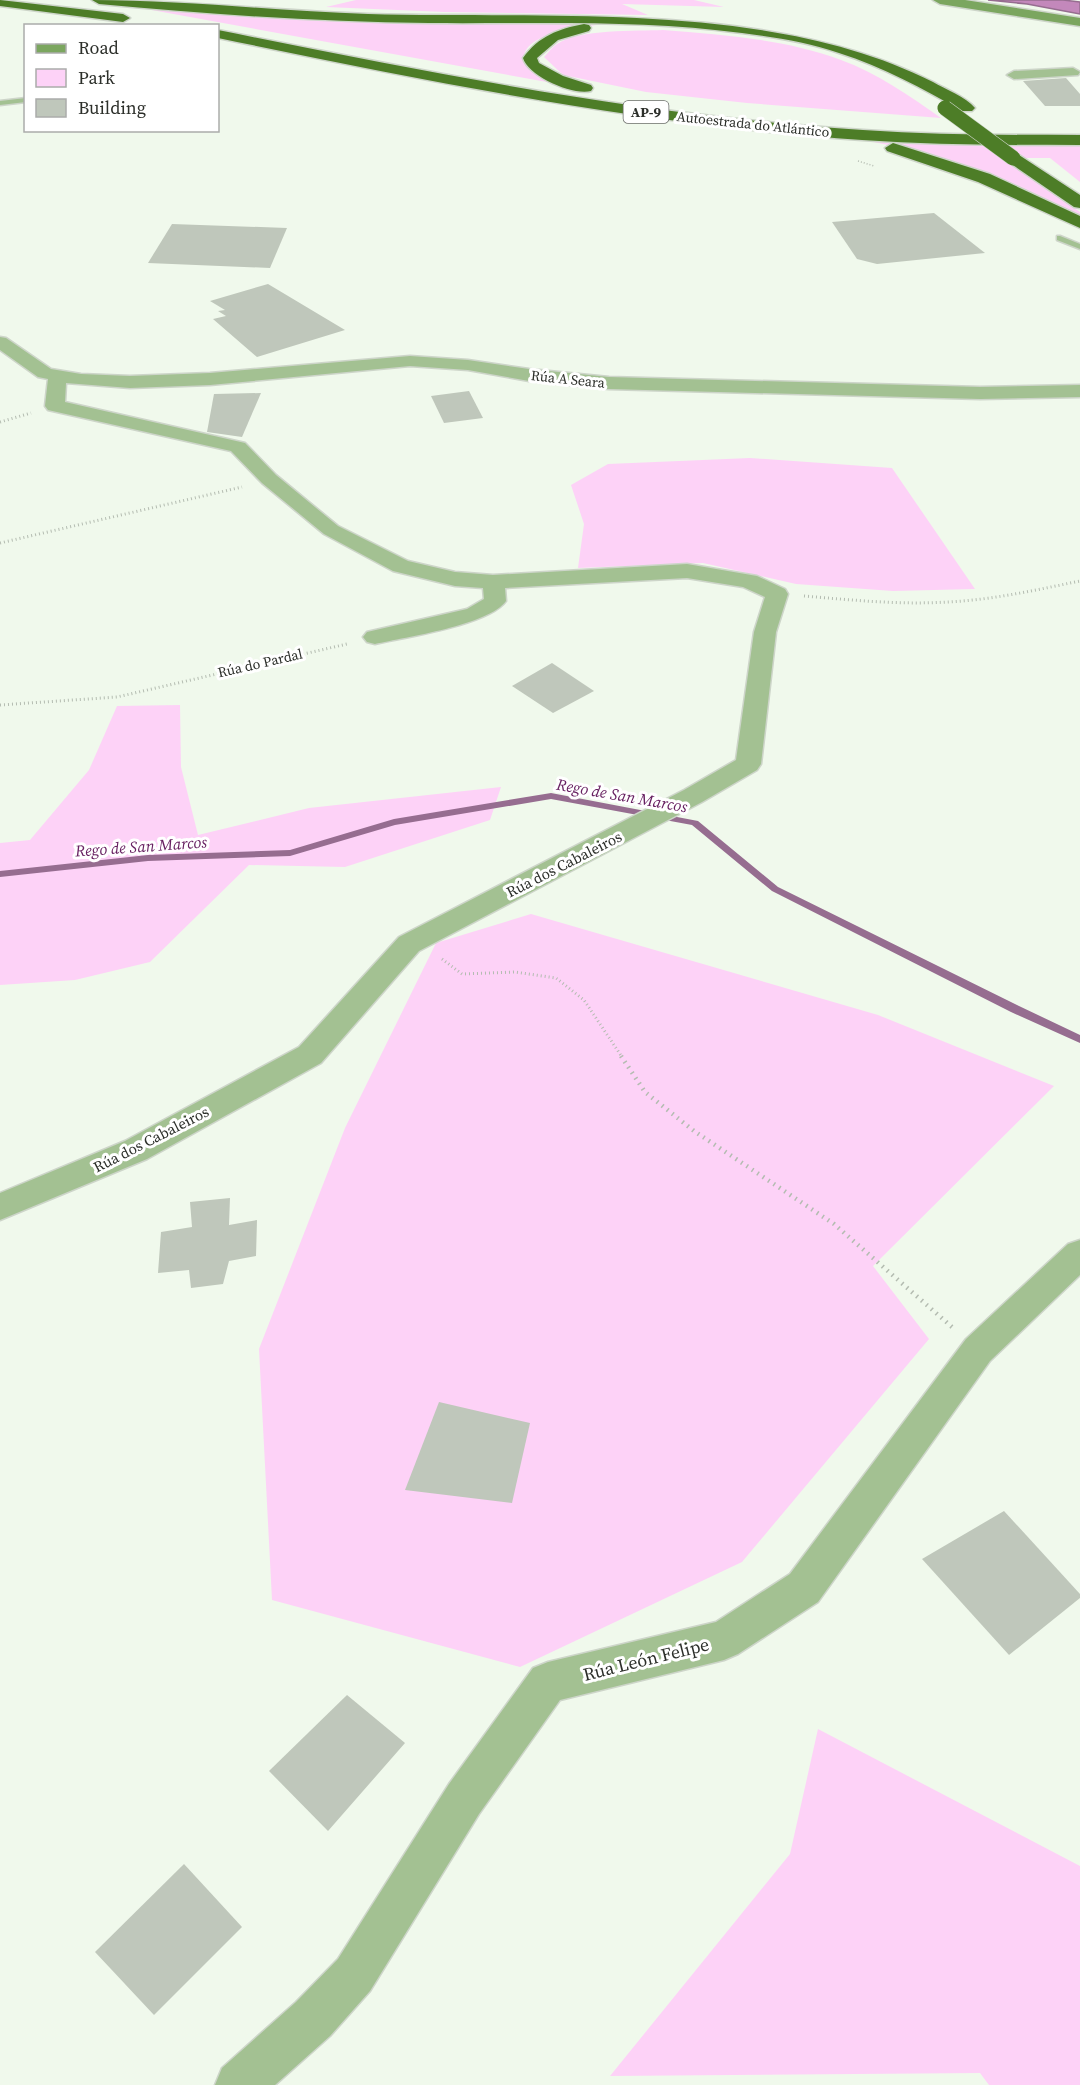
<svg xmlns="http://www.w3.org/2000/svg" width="1080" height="2085" font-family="'Source Serif 4',serif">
<rect width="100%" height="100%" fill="#f0f9ec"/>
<g fill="#fdd2f7">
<polygon points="356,0 694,0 724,7 622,4 648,15 445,12 326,7"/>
<path d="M135 7 618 23C597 25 513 30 525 65L538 75 558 84Z"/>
<path d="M663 30C723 35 785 39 841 60 877 73 910 96 941 118L747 103 646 92 563 75 544 57C548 53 552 47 557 44 578 29 637 31 663 30Z"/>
<polygon points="843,136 1080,143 1080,182 1050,158 1002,158 1080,212 1080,219 952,162 903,148"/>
<polygon points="750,458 892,468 975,589 893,591 796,584 703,563 578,568 584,524 571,485 608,464"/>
<polygon points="180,705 181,767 198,835 309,808 501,787 490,820 345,867 249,865 150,962 75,980 0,985 0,843 30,840 89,770 117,706"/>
<polygon points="531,914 878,1015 1054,1086 873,1266 929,1339 742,1562 520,1667 272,1600 259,1349 345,1128 436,943"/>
<polygon points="818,1729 1080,1866 1080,2085 989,2085 980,2073 610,2076 790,1854"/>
</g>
<polygon fill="#c388bb" stroke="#966d90" stroke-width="1.5" points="988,0 1063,0 1080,2 1080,14 1027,4"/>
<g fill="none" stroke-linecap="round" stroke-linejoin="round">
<polygon fill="#966d90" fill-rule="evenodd" points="551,793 698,821 778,887 1019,1006 1080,1035 1080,1043 1011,1012 772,891 692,825 551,799 395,825 290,856 148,861 0,877 0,871 148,855 290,850 394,819"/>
</g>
<g fill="#bfc7bb">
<polygon points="1066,78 1080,94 1080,106 1045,106 1023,81"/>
<polygon points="934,213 985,253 877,264 857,259 832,222"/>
<polygon points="172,224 287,228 270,268 148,263"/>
<polygon points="268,284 345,330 257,357 213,319 226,316 218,311 225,310 210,301"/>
<polygon points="469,391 483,418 444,423 431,396"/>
<polygon points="261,393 242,437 207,432 214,394"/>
<polygon points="552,663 594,691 553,713 512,686"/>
<polygon points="230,1198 229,1225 257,1220 256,1256 229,1261 223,1284 191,1288 189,1270 158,1273 161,1232 192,1227 190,1202"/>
<polygon points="439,1402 530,1423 512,1503 405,1490"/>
<polygon points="1004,1511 1080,1594 1080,1598 1009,1655 922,1559"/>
<polygon points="347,1695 405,1743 328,1831 269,1771"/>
<polygon points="184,1864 242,1927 154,2015 95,1952"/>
</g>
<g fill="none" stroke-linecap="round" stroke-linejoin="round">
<g stroke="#cdd5c9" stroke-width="3">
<g id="service">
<polygon points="26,98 26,102 0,105 0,101"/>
<polygon points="1060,236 1080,244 1080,249 1057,240 1057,236"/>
</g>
</g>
<g stroke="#cdd5c9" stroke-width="3">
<g id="minor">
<polygon points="1073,68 1080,72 1078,75 1014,79 1007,75 1014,71"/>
<path d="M0 337 6 338 51 369 81 374 130 376 210 373 410 356 468 360 529 369 609 377 980 387 1080 385V397L980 399 609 389 529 381 468 370 410 366 210 385 130 388 66 383 65 402 245 443 276 475 338 526 408 561 455 572 493 575 687 564 757 576 785 589 788 594 776 632 761 764 757 770 702 802 419 951 321 1063 147 1159 0 1220V1193L125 1141 299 1047 399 937 684 790 736 760 754 632 765 597 743 587 687 578 505 588 506 601C489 625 406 637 375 644L367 642 363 637 367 632 467 609 484 599 483 588 455 586 393 571 324 534 262 483 231 451 48 410 45 406 48 379 38 377 0 350Z"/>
<polygon points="1080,1240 1080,1275 990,1361 818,1602 738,1654 724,1660 560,1700 479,1814 370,1991 330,2036 275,2085 215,2085 222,2068 296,2002 338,1959 449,1784 533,1668 548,1662 716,1622 790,1574 966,1339 1068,1244"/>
</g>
</g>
<g stroke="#cdd5c9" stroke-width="3">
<polygon id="secondary" points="933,0 965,0 1080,18 1080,26 940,4"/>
</g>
<g stroke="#cdd5c9" stroke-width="3">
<g id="motorway">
<polygon points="0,0 123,14 130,18 123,22 0,6"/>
<path d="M92 0C184 0 276 11 368 14 547 19 772 0 933 82 945 89 966 97 975 108L972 111H962C922 88 883 67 839 53 808 42 774 37 742 33 638 19 533 24 429 23 319 22 209 14 99 4Z"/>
<path d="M584 24 589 25 591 28 589 31 558 40 537 58 539 63 563 76 591 85 593 88 591 91C573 96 528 76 523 58 539 36 558 29 584 24Z"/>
<path d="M218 30C431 73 645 116 863 130 935 135 1007 135 1080 135V145C1007 145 935 145 862 140 645 125 430 82 218 38Z"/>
<polygon points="893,143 990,174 1080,216 1080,228 978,182 887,151 885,148"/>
<polygon points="1013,153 1019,155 1080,195 1080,208 1074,207 1007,161 1005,158"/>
</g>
</g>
<polyline stroke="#b4bcb1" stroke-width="1.5" stroke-dasharray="1 2" stroke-linecap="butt" points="858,161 874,166"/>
<g stroke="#b4bcb1" stroke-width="3" stroke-dasharray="1 3" stroke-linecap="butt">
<polyline points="0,422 31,413"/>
<polyline points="0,543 242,487"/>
<path d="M804 596C852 600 900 605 947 602 992 600 1036 590 1080 581"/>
<polyline points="0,705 117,697 347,644"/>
<polyline points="442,959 462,974 515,972 556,978 584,1000 622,1057"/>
</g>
<polyline stroke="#b4bcb1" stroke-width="4.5" stroke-dasharray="1.5 5" stroke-linecap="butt" points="621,1056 645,1092 694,1131 834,1224 952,1327"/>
<use href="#service" fill="#a3c192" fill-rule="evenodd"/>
<use href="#minor" fill="#a3c192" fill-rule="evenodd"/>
<use href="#secondary" fill="#7ba65f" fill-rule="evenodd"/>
<use href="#motorway" fill="#4d7d27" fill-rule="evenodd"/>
<g stroke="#cdd5c9" stroke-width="16" stroke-linecap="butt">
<polyline id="motorway-bridge" points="945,108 1013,158"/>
</g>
<use href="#motorway-bridge" stroke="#4d7d27" stroke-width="15"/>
</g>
<g text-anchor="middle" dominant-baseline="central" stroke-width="6" stroke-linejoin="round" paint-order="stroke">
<rect fill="#fff" stroke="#6b6d6a" stroke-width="1.5" x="623.5" y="101" width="45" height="22" rx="4.5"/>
<g font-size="14" font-weight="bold" fill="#2c2f2a">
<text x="646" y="112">AP-9</text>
</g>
<g font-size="14" fill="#2c2f2a" stroke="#fff">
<text transform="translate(753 124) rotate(6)">Autoestrada do Atlántico</text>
<text transform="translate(568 379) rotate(6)">Rúa A Seara</text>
<text transform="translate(260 663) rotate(-13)">Rúa do Pardal</text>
</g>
<g font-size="15" fill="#2c2f2a" stroke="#fff">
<text transform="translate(564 864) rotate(-27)">Rúa dos Cabaleiros</text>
<text transform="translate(151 1139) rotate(-27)">Rúa dos Cabaleiros</text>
</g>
<g font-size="16" font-style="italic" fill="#672061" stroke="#fff">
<text transform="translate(622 795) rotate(10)">Rego de San Marcos</text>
<text transform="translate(141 846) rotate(-4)">Rego de San Marcos</text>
</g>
<g font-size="18" fill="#2c2f2a" stroke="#fff">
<text transform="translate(646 1659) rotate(-14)">Rúa León Felipe</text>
</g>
</g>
<rect x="24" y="24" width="195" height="108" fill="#ffffff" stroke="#abacaa" stroke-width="1.5"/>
<rect x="36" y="44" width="30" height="9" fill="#7ba65f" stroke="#abacaa" stroke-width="1.5"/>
<text x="78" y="54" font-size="18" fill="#2c2f2a">Road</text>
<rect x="36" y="69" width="30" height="18" fill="#fdd2f7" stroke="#abacaa" stroke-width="1.5"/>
<text x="78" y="84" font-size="18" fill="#2c2f2a">Park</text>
<rect x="36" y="99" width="30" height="18" fill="#bfc7bb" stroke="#abacaa" stroke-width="1.5"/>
<text x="78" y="114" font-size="18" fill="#2c2f2a">Building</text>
</svg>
